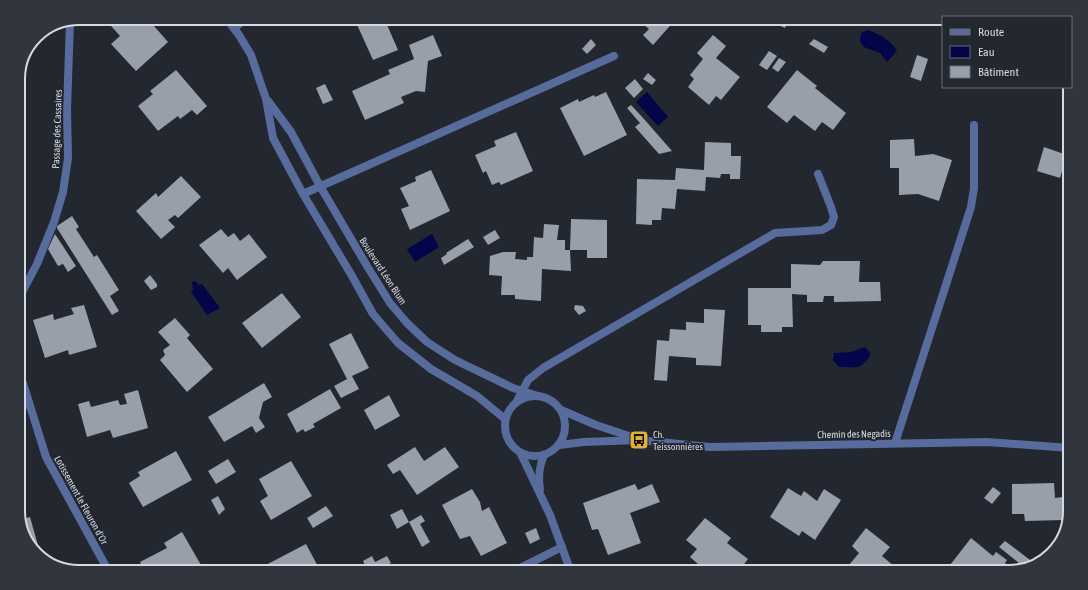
<svg xmlns="http://www.w3.org/2000/svg" width="1088" height="590" font-family="'Asap Condensed',sans-serif">
<rect width="100%" height="100%" fill="#222730"/>
<g fill="#020548">
<path d="M868 30C879 34 891 40 897 51L887 62 880 53 864 47 860 42 861 33Z"/>
<polygon points="647,92 668,117 658,126 636,102"/>
<polygon points="432,234 439,247 415,262 407,249"/>
<polygon points="195,281 199,285 202,284 220,308 207,315 191,292 193,290 192,282"/>
<path d="M865 347 871 354C860 371 858 367 839 367L833 360 834 353 851 352Z"/>
</g>
<g fill="#989eaa">
<polygon points="104,18 147,18 168,42 136,71 111,44 120,36"/>
<polygon points="354,18 384,18 398,50 373,60"/>
<polygon points="636,18 675,18 676,19 653,45 643,35 649,29"/>
<polygon points="763,18 801,18 798,25 788,21 785,28"/>
<polygon points="433,35 442,56 428,61 425,92 416,91 401,97 404,103 365,120 352,91 390,74 388,70 414,59 409,45"/>
<polygon points="713,35 726,46 716,58 740,77 721,100 716,96 709,105 688,87 694,79 690,75 703,59 697,53"/>
<polygon points="591,39 596,45 587,54 582,49"/>
<polygon points="814,39 828,47 824,53 809,44"/>
<polygon points="769,51 777,56 767,70 759,65"/>
<polygon points="917,55 928,59 921,81 910,77"/>
<polygon points="779,58 786,62 778,72 772,68"/>
<polygon points="176,70 207,106 197,115 192,110 180,119 178,116 158,131 138,106 153,94 150,91"/>
<polygon points="797,70 817,86 815,88 846,113 833,130 822,122 815,131 794,115 787,123 767,107"/>
<polygon points="648,73 656,80 652,85 643,79"/>
<polygon points="635,79 643,89 634,98 625,88"/>
<polygon points="325,84 333,100 323,104 316,88"/>
<polygon points="606,92 627,135 584,156 560,108 578,99 579,102 594,95 595,97"/>
<polygon points="631,105 644,119 672,151 659,154 635,127 640,123 627,108"/>
<polygon points="516,132 533,171 501,185 499,182 492,185 486,171 483,173 475,155 496,146 494,141"/>
<polygon points="914,139 915,156 933,154 952,160 939,201 918,194 899,195 899,168 890,168 890,140"/>
<polygon points="705,142 731,143 731,156 741,156 740,179 730,179 730,174 721,174 720,178 706,177 705,191 677,189 675,209 662,208 661,220 652,220 652,225 636,224 637,179 675,180 676,168 704,170"/>
<polygon points="1044,147 1067,155 1060,178 1037,171"/>
<polygon points="431,170 450,211 410,230 401,209 409,206 400,188 416,181 415,177"/>
<polygon points="181,176 201,197 178,218 175,215 168,220 175,227 161,239 136,211 156,193 158,197"/>
<polygon points="72,216 79,227 76,229 94,257 97,255 119,290 110,296 119,311 112,315 57,228 57,226"/>
<polygon points="571,219 607,220 607,258 587,258 587,250 570,250"/>
<polygon points="544,224 559,225 557,240 565,240 565,250 570,250 571,271 542,269 541,301 515,299 515,295 501,295 502,276 489,275 490,256 503,252 516,252 515,259 527,260 527,257 533,257 534,237 543,238"/>
<polygon points="221,229 228,237 234,233 240,241 249,234 267,257 237,280 228,268 223,273 199,245"/>
<polygon points="495,230 500,238 488,245 483,237"/>
<polygon points="55,234 76,266 68,272 63,264 58,266 48,249"/>
<polygon points="468,239 474,247 444,265 441,258 447,254 446,253"/>
<polygon points="823,261 860,261 859,282 880,282 881,301 834,302 834,296 824,296 823,302 807,302 807,295 792,294 793,327 782,327 782,332 761,332 761,325 748,325 748,288 791,288 791,264 820,265"/>
<polygon points="150,275 157,284 157,287 151,290 144,281"/>
<polygon points="282,293 301,317 262,348 242,323"/>
<polygon points="84,305 97,347 69,355 68,350 45,358 33,320 53,314 54,320 74,314 71,308"/>
<polygon points="575,305 583,306 586,311 579,315 574,309"/>
<polygon points="704,309 725,310 721,366 696,365 696,358 669,356 667,381 654,380 657,340 669,341 670,329 686,330 686,322 704,323"/>
<polygon points="175,318 190,335 187,338 213,369 187,392 160,360 165,355 163,350 170,345 158,332"/>
<polygon points="351,333 369,368 352,376 359,389 341,398 334,386 347,379 329,344"/>
<polygon points="18,380 28,408 18,411"/>
<polygon points="264,383 272,397 263,402 259,418 265,427 256,433 252,426 224,442 208,417"/>
<polygon points="330,389 341,408 313,424 315,427 305,432 303,429 297,433 287,414"/>
<polygon points="138,390 148,428 113,438 110,430 87,437 78,404 89,401 91,407 118,400 120,405 127,404 124,394"/>
<polygon points="389,395 400,416 375,430 364,410"/>
<polygon points="415,447 424,461 445,447 459,467 417,495 400,470 393,474 387,465"/>
<polygon points="176,451 192,480 143,507 129,483 140,476 138,472"/>
<polygon points="228,459 236,472 216,484 208,471"/>
<polygon points="291,461 312,496 271,520 260,501 268,496 259,479"/>
<polygon points="1054,483 1055,498 1070,496 1070,511 1066,527 1064,527 1064,520 1025,521 1024,514 1012,514 1012,484"/>
<polygon points="635,484 638,490 652,484 660,502 630,513 641,543 608,555 598,529 592,530 583,503"/>
<polygon points="993,487 1001,493 992,504 984,498"/>
<polygon points="788,488 801,496 804,491 817,501 824,489 841,500 815,540 802,531 799,536 770,517"/>
<polygon points="472,489 480,502 482,511 489,507 507,543 481,556 470,536 460,539 442,505"/>
<polygon points="218,496 225,509 219,515 211,500"/>
<polygon points="326,506 333,516 313,528 307,518"/>
<polygon points="402,509 409,522 397,529 390,515"/>
<polygon points="421,515 425,521 420,524 430,542 422,547 409,522"/>
<polygon points="30,517 39,549 34,550 28,545 20,520"/>
<polygon points="705,518 731,538 727,543 748,559 738,572 719,572 711,565 706,571 690,557 697,549 686,540"/>
<polygon points="536,528 540,539 530,544 525,533"/>
<polygon points="866,528 890,547 882,556 901,572 843,572 859,553 852,546"/>
<polygon points="182,532 201,565 188,572 145,572 140,562 167,548 164,543"/>
<polygon points="971,538 993,556 996,552 1007,560 1005,563 1015,571 1009,572 951,572 947,569"/>
<polygon points="1005,541 1034,563 1032,566 1025,568 999,547"/>
<polygon points="306,544 321,572 262,572 260,568"/>
<polygon points="372,556 375,562 387,556 391,563 374,572 368,572 363,561"/>
</g>
<g fill="none" stroke-linecap="round" stroke-linejoin="round">
<g stroke="#576c9c" stroke-width="8">
<polyline points="226,18 239,35 251,55 266,99 273,138 303,194 352,276 373,314 398,343 431,369 477,396 505,419"/>
<polyline points="234,28 247,18"/>
<polyline points="268,101 291,132 320,186 367,266 390,303 407,323 427,342 455,360 513,388 538,396"/>
<polyline points="303,194 614,56"/>
<polyline points="18,300 37,264 54,222 63,192 68,158 67,109 70,22"/>
<polyline points="18,367 46,457 109,572"/>
<circle cx="535" cy="426" r="30"/>
<polyline points="517,401 528,380 543,368 775,233 822,230 831,225 834,217 831,207 818,174"/>
<polyline points="561,410 596,425 635,438"/>
<polyline points="895,443 971,207 974,188 974,125"/>
<polyline points="559,445 584,442 639,440 710,447 987,442 1070,448"/>
<polyline points="521,454 550,515 571,572"/>
<path d="M540 489C538 476 539 467 544 455"/>
<polyline points="512,572 562,547"/>
</g>
</g>
<defs>
<g id="bus-square" transform="scale(1)"><rect x="-9" y="-9" width="18" height="18" rx="4" fill="#e0b034" stroke="#222730"/><path d="M-5-6H5V4H4V6H2V4H-2V6H-4V4H-5ZM-3.5-4V0h7V-4ZM-3.5 1.2v1.5H-2V1.2ZM2 1.2v1.5H3.5V1.2Z" fill="#111"/></g>
</defs>
<g fill-rule="evenodd">
<use href="#bus-square" x="639" y="440"/>
</g>
<g text-anchor="middle" dominant-baseline="central" stroke-width="4" stroke-linejoin="round" paint-order="stroke">
<g font-size="10" fill="#d6d9e0" stroke="#222730">
<text transform="translate(57 129) rotate(-88)">Passage des Cassaires</text>
<text transform="translate(383 271) rotate(57)">Boulevard Léon Blum</text>
<text transform="translate(854 434) rotate(-1)">Chemin des Negadis</text>
<text transform="translate(81 500) rotate(61)">Lotissement le Fleuron d'Or</text>
</g>
<g font-size="10" fill="#d6d9e0" stroke="#222730" text-anchor="start">
<text x="653" y="434">Ch.<tspan x="653" dy="12">Teissonnières</tspan></text>
</g>
</g>
<path d="M0 0H1088V590H0ZM79 25H1009A54 54 0 0 1 1063 79V511A54 54 0 0 1 1009 565H79A54 54 0 0 1 25 511V79A54 54 0 0 1 79 25Z" fill="#30353e" fill-rule="evenodd"/>
<path fill="none" stroke="#d6d9e0" stroke-width="2" d="M79 25H1009A54 54 0 0 1 1063 79V511A54 54 0 0 1 1009 565H79A54 54 0 0 1 25 511V79A54 54 0 0 1 79 25Z"/>
<rect x="942" y="16" width="130" height="72" fill="#222730" stroke="#6a6e76"/>
<rect x="950" y="29" width="20" height="6" fill="#576c9c" stroke="#6a6e76"/>
<text x="978" y="36" font-size="12" fill="#d6d9e0">Route</text>
<rect x="950" y="46" width="20" height="12" fill="#020548" stroke="#6a6e76"/>
<text x="978" y="56" font-size="12" fill="#d6d9e0">Eau</text>
<rect x="950" y="66" width="20" height="12" fill="#989eaa" stroke="#6a6e76"/>
<text x="978" y="76" font-size="12" fill="#d6d9e0">Bâtiment</text>
</svg>
